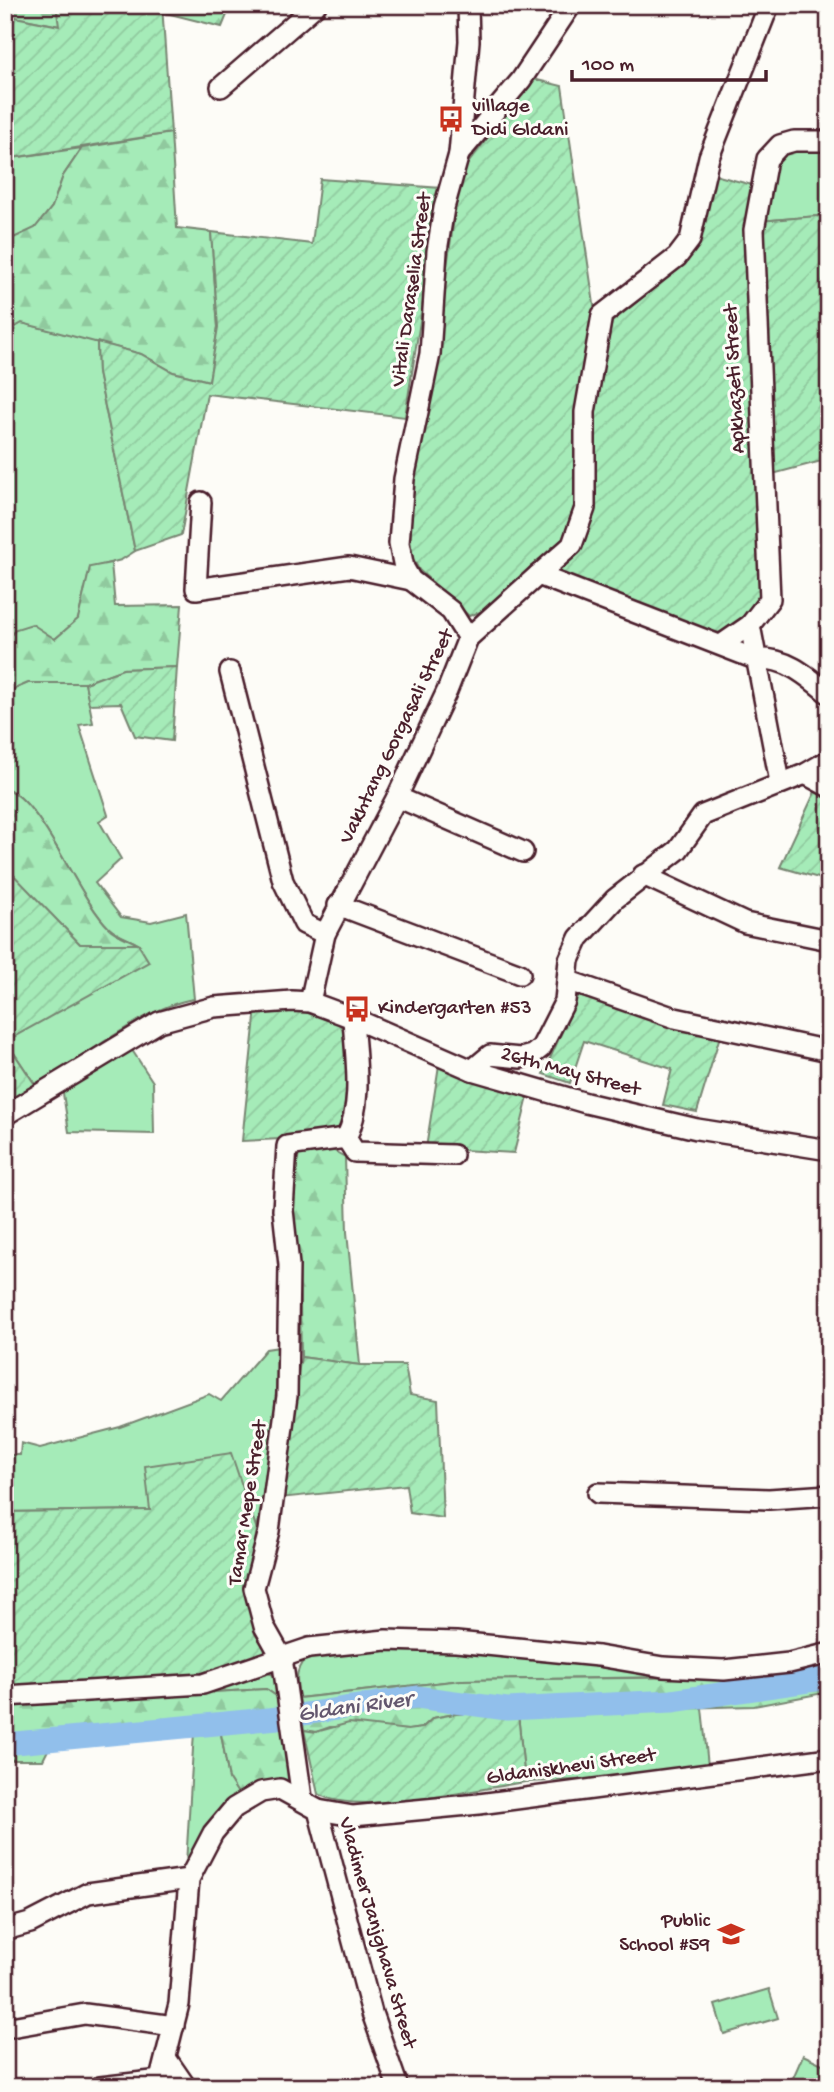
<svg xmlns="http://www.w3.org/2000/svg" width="834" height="2092" font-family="'Gochi Hand',sans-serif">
<defs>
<pattern id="forest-firs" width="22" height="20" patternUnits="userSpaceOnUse" patternTransform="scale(1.75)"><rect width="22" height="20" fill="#a5ebb8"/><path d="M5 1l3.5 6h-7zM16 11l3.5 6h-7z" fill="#90c99e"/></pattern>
<pattern id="garden-furrows" width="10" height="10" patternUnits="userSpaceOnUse" patternTransform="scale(1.75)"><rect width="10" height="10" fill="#a5ebb8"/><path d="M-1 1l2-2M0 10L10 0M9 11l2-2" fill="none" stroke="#90c99e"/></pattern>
</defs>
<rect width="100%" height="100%" fill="#fdfcf7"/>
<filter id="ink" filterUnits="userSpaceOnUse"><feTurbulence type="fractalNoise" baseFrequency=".0143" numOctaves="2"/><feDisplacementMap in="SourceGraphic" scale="14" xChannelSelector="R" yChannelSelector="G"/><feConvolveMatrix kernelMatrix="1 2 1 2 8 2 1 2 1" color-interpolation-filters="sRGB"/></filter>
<g filter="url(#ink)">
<g fill="#a5ebb8" stroke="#788572" stroke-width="2">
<polygon points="829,146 829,215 760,221 772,164 792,147"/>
<polygon points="82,148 63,176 52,207 35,229 5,242 5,159"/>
<polygon points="22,323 97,342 98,373 135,551 121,560 90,568 78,619 55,639 16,629 5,642 5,333"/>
<path d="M66 680 85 683 93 723 79 725 108 815 99 821 121 859 95 883 121 917 151 922 186 913 194 999C148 1005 79 1061 36 1086L6 1041 66 1006 138 944C129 939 116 935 109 928 77 897 42 800 5 788V693L28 683Z"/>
<polygon points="128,1044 153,1082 154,1134 69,1132 62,1087"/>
<polygon points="279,1347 273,1436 257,1530 230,1453 151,1510 5,1512 5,1455 20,1455 21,1443 40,1448 120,1427 209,1394 221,1401 266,1349"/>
<path d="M469 1647 676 1677 462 1680 299 1698C296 1678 294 1667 311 1653Z"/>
<polygon points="266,1673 276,1675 282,1700 266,1689 199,1693"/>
<polygon points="702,1708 708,1766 598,1779 525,1782 518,1714"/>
<polygon points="220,1728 229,1779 241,1798 186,1864 194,1732"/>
<polygon points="769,1989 778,2018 724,2034 715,2005"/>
<polygon points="803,2055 829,2067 828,2087 789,2087"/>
</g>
<g fill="url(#forest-firs)" stroke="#788572" stroke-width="2">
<polygon points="5,5 56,5 60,26 5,15"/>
<polygon points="162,5 231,5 222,27 162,12"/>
<polygon points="171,133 177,228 211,232 218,327 209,381 173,372 141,354 22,323 5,333 5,242 35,228 52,207 63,176 82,148"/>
<polygon points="111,563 115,606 182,605 177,667 123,669 85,683 28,683 5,693 5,642 16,629 32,624 55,639 78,619 90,567"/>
<path d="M5 788C42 800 77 897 109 928 116 935 129 939 138 944H80L5 867Z"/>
<polygon points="329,1148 345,1157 347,1232 360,1365 301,1357 299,1255 292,1232 290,1192 299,1154"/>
<polygon points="827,1665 829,1692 754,1706 455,1714 433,1718 422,1728 408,1730 330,1727 316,1732 304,1730 299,1698 462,1680 719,1677"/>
<polygon points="266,1689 282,1700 295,1787 241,1798 229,1779 220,1728 51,1744 43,1760 5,1760 5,1705"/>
</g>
<g fill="url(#garden-furrows)" stroke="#788572" stroke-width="2">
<polygon points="56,5 162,5 171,133 5,159 5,15 59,26"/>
<polygon points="533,79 562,86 595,311 578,496 561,544 488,609 469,616 419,570 410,553 412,479 427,403 458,191 466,166"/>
<polygon points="711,174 756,186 762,598 729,632 711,633 551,571 579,547 592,419 612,322 686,262 697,245"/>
<polygon points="320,179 441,188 405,417 207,394 181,535 135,551 98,373 97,342 141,354 173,372 209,381 218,327 211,232 312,244"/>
<polygon points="829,215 829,459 769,475 760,221"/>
<polygon points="177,667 172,741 135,736 121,703 89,704 85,683 123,669"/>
<polygon points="820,781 829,787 829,881 780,867"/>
<polygon points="6,867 80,944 138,944 149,962 6,1041 36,1086 5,1102"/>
<polygon points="578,996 720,1036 697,1112 663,1105 672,1069 584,1041 570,1083 543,1074"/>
<path d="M299 1004C309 1009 325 1012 334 1019 366 1047 350 1093 342 1128L321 1137 242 1141 256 1008Z"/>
<polygon points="439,1065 529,1093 514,1153 426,1148"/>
<polygon points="301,1357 360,1365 405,1365 410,1395 438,1400 443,1518 410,1513 406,1485 280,1498 287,1432"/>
<polygon points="231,1453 257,1530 246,1592 255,1634 270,1655 186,1683 5,1689 5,1512 150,1510 145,1466"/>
<path d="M455 1714H518L525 1782C478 1789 358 1817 318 1794L304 1730 316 1732 349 1723 408 1730 422 1728 433 1718Z"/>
</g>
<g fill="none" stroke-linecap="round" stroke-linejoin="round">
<polyline stroke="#91bfeb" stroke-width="23" points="5,1744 278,1718 417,1697 507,1709 672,1701 829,1678"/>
<g stroke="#4a1f2b" stroke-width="24">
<g id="minor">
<polyline points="221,87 316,5"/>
<polyline points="459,154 521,80 571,5"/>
<polyline points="201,502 196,589 349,567 411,580"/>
<polyline points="538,575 572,545 585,508 585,412 602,315 677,257 690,240 709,157 769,5"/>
<polyline points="750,625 780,782"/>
<polyline points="468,638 451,611 411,580 404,568 399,543 404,479 430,354 437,251 444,208 459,154 469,41 468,5"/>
<polyline points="721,645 750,625 770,599 754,230 767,159 780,145 794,141 829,141"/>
<polyline points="230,672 283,881 304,924 325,934"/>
<polyline points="805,774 829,787"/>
<polyline points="397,797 523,852"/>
<polyline points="643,875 745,923 829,940"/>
<polyline points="338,905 520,974"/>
<polyline points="569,981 675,1018 829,1051"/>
<path d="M310 1002 325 934 397 797 447 691 468 638 538 575 755 659C786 657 806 675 829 694"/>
<polyline points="472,1070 490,1055 521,1058 532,1055 541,1048 565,1001 569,960 579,938 615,899 678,850 703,815 805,774 829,760"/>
<polyline points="5,1115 159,1022 214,1007 292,1001 310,1002 353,1018 472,1070 586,1103 697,1129 829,1150"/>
<path d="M346 1138C364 1103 355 1057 353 1018"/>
<polyline points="346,1138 355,1152 453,1155"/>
<polyline points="598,1493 769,1499 829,1495"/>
<polyline points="5,1696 203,1684 309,1648 386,1640 456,1642 598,1656 663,1667 724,1670 789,1663 826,1654 829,1658"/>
<polyline points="302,1798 282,1658 264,1626 254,1588 269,1531 287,1396 289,1265 283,1210 287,1146 346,1138"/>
<polyline points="318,1810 353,1816 479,1804 829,1758"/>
<polyline points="5,1930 30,1923 88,1893 189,1879"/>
<polyline points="5,2028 85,2014 174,2026"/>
<polyline points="166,2058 186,2087"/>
<polyline points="100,2087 161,2080"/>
<polyline points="158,2087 179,2004 189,1879 213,1833 234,1808 261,1792 280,1789 318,1810 372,2013 398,2087"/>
</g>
</g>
<use href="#minor" stroke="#fdfcf7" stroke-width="19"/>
</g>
</g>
<defs>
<g id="bus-bare" transform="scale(2.1)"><path d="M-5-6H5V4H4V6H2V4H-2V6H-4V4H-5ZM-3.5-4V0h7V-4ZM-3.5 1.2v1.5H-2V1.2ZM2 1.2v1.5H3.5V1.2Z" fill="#c8321e" stroke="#fdfcf7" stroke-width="2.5" paint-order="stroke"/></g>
<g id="school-bare" transform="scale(2.1)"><path d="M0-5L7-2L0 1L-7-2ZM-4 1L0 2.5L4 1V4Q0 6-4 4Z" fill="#c8321e" stroke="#fdfcf7" stroke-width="2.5" paint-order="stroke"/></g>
</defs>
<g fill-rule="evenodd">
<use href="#bus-bare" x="451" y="119"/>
<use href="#bus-bare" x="357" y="1009"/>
<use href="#school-bare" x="731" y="1934"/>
</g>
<g text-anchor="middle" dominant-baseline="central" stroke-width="6" stroke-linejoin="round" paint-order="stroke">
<g font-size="21" fill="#4a1f2b" stroke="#fdfcf7" text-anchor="start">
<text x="472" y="107">village<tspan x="472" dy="24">Didi Gldani</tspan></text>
<text x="378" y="1009">Kindergarten #53</text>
<text x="710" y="1922" text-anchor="end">Public<tspan x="710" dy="24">School #59</tspan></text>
</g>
<g font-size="21" fill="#4a1f2b" stroke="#fdfcf7">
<text transform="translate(413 290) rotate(-82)">Vitali Daraselia Street</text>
<text transform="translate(736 379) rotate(-93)">Apkhazeti Street</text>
<text transform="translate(398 737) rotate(-64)">Vakhtang Gorgasali Street</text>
<text transform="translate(570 1073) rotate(15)">26th May Street</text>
<text transform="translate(249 1503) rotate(-81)">Tamar Mepe Street</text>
<text transform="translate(571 1768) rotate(-8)">Gldaniskhevi Street</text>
<text transform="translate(376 1933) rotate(74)">Vladimer Janjghava Street</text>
</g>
<g font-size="23" font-style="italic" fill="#63576e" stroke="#fdfcf7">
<text transform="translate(355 1708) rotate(-8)">Gldani River</text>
</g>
</g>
<rect width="834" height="2092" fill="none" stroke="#fdfcf7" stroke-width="28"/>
<rect x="14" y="14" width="806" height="2064" fill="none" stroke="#4a1f2b" stroke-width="2.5" filter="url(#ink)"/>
<path d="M572 70v10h194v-10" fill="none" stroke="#4a1f2b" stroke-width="3.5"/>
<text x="582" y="70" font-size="21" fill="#4a1f2b" stroke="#fdfcf7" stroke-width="5" paint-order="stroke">100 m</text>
</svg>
